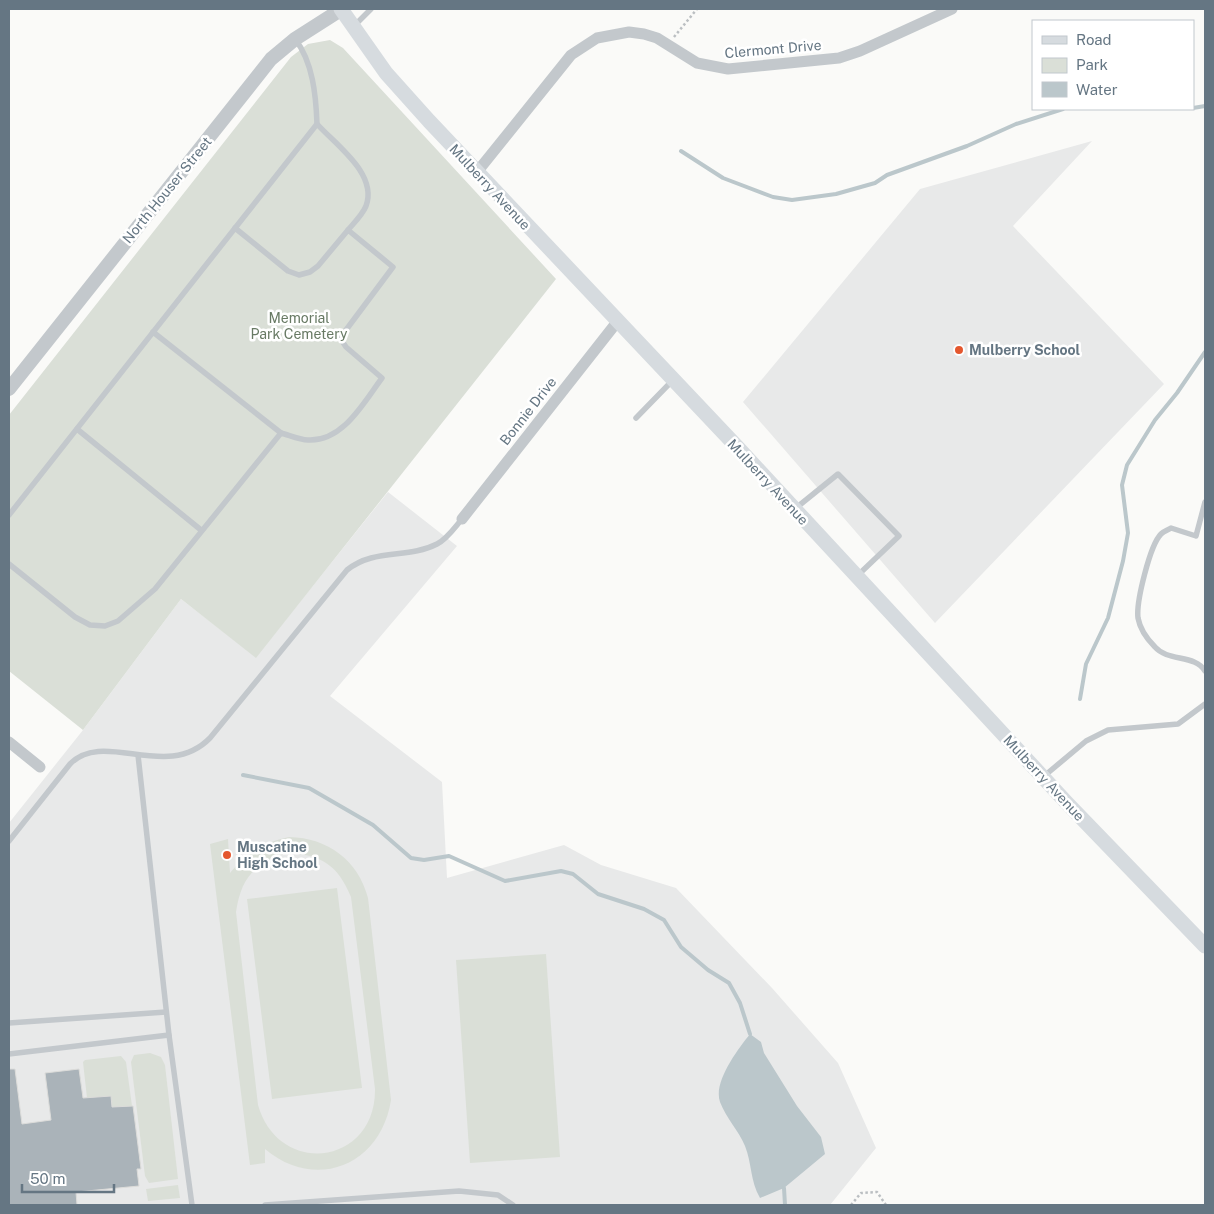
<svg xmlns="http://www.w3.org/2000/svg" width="1214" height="1214" font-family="'Public Sans',sans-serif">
<rect width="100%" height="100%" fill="#fafaf8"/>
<g fill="#e8e9e9">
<polygon points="1092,141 1013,226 1164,384 935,623 743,402 920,189"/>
<polygon points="388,492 457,546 330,696 442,782 447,878 564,845 601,865 676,888 772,988 838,1063 876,1148 830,1205 9,1205 9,823 83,730 181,599 256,657"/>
</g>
<g fill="#dadfd7" fill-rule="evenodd">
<polygon points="330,40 343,48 556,279 256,658 181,599 83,730 9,671 9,415 291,57 308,44"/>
<path d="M289 837C328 838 358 860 368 898L391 1100C381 1165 316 1192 265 1149V1163L250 1165 210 844 228 839 230 873C247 852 263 843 289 837ZM286 853C321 854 338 865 351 897L375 1089C376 1165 279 1178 258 1105L236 912C241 878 254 864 286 853Z"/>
<polygon points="337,888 362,1088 272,1099 247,899"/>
<polygon points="546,954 560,1157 470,1163 456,960"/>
<polygon points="150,1053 161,1057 165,1065 178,1179 149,1183 145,1176 131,1062 134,1055"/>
<polygon points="121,1056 126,1062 132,1106 112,1107 111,1096 87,1098 83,1062 85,1060"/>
<polygon points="178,1185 180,1198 148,1201 146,1189"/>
</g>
<path fill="#bbc7cb" d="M750 1034 761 1042 764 1053 797 1106 821 1137 825 1154 784 1188 760 1198C750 1181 752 1163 745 1146 739 1131 726 1118 720 1102 713 1082 738 1049 750 1034Z"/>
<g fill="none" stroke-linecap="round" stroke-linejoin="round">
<g stroke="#bbc7cb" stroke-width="4">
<polyline points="1193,108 1205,106"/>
<polyline points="681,151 723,178 773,197 792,200 836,194 875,183 887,175 967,146 1016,124 1063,109"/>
<polyline points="1080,699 1086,664 1108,618 1123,561 1128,533 1122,485 1127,465 1155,420 1177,393 1205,352"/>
<polyline points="243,775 309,788 373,825 411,858 424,860 449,856 505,881 561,871 573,874 598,894 644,909 664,920 681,947 708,970 729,983 740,1003 750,1034"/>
<polyline points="784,1188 785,1205"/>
</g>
</g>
<polygon fill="#aab3b9" stroke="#dcdcda" points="9,1069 15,1069 22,1124 51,1120 45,1073 79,1069 83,1098 111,1096 112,1107 133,1106 141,1169 137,1169 139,1186 76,1192 77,1205 9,1205"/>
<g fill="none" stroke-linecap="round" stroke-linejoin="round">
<g stroke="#bbbfc2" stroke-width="2.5" stroke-dasharray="2.5 2.5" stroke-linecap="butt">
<polyline points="674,37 697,9"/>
<polyline points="851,1205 861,1193 877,1192 886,1205"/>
</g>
<g stroke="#c3c8cc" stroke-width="5.5">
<polyline points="355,25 371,9"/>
<path d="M317 124C336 145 378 174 366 206 363 214 354 223 348 230"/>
<polyline points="153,332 281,433"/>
<polyline points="636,418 673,380"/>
<polyline points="77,429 201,530"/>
<path d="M1205 502 1196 536 1171 528C1168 530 1164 531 1161 534 1150 545 1136 602 1138 618 1140 629 1147 639 1155 647 1168 662 1195 654 1205 671"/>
<polyline points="796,508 838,474 899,536 857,576"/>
<path d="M9 515 317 124C316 96 313 62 295 39"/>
<path d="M9 564 75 617 90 625 105 626 118 621 155 589 281 433C289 435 299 440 308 440 343 442 364 402 382 378L346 347 340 338 393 267 348 230 318 266 310 272 299 275 288 271 235 228"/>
<polyline points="138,755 169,1035 192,1205"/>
<polyline points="1043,777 1086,741 1108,730 1178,724 1205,704"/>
<path d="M9 841 70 764C104 729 167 782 210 738L347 570C374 548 408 559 437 544 447 539 455 527 462 519"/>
<polyline points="9,1023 166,1012"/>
<polyline points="9,1054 169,1035"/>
<polyline points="265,1205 459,1191 498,1195 513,1205"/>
</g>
<g stroke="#c3c8cc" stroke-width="11">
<polyline points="477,172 571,55 597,38 629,32 644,34 657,38 697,63 728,69 839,58 860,51 952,9"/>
<polyline points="462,519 617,322"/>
<polyline points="9,742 40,767"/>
</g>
<polyline stroke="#c3c8cc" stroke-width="14" points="9,389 271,59 295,39 342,9"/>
<polyline stroke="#d6dbdf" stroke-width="15" points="341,9 386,73 429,121 739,449 1066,802 1205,946"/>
</g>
<g fill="#e4572e" stroke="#fff" stroke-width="2">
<circle cx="959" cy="350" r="5"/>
<circle cx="227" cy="855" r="5"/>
</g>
<g text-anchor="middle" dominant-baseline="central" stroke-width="5" stroke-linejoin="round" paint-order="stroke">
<g font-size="14" fill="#657683" stroke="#fff">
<text transform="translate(773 49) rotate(-5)">Clermont Drive</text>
<text transform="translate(490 187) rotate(47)">Mulberry Avenue</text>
<text transform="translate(167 190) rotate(-51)">North Houser Street</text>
<text transform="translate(528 411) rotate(-52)">Bonnie Drive</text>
<text transform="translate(768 482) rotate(47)">Mulberry Avenue</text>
<text transform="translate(1044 778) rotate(47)">Mulberry Avenue</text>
</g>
<g font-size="14" fill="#687a64" stroke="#fff">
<text x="299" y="318">Memorial<tspan x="299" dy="16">Park Cemetery</tspan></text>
</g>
<g font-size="14" font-weight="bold" fill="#657683" stroke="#fff" text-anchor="start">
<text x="969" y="350">Mulberry School</text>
<text x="237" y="847">Muscatine<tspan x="237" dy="16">High School</tspan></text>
</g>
</g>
<rect width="1214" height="1214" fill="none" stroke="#657683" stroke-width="20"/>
<rect x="1032" y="20" width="162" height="90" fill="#ffffff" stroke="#c1c8cd"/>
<rect x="1042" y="36" width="25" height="8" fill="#d6dbdf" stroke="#c1c8cd"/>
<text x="1076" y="45" font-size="15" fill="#657683">Road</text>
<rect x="1042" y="58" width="25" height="15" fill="#dadfd7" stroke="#c1c8cd"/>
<text x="1076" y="70" font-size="15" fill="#657683">Park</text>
<rect x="1042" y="82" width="25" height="15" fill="#bbc7cb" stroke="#c1c8cd"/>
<text x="1076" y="95" font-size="15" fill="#657683">Water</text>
<path d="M22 1184v8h92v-8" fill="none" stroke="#657683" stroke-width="2.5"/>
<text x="30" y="1184" font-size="15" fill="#657683" stroke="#ffffff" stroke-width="4" paint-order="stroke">50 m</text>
</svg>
